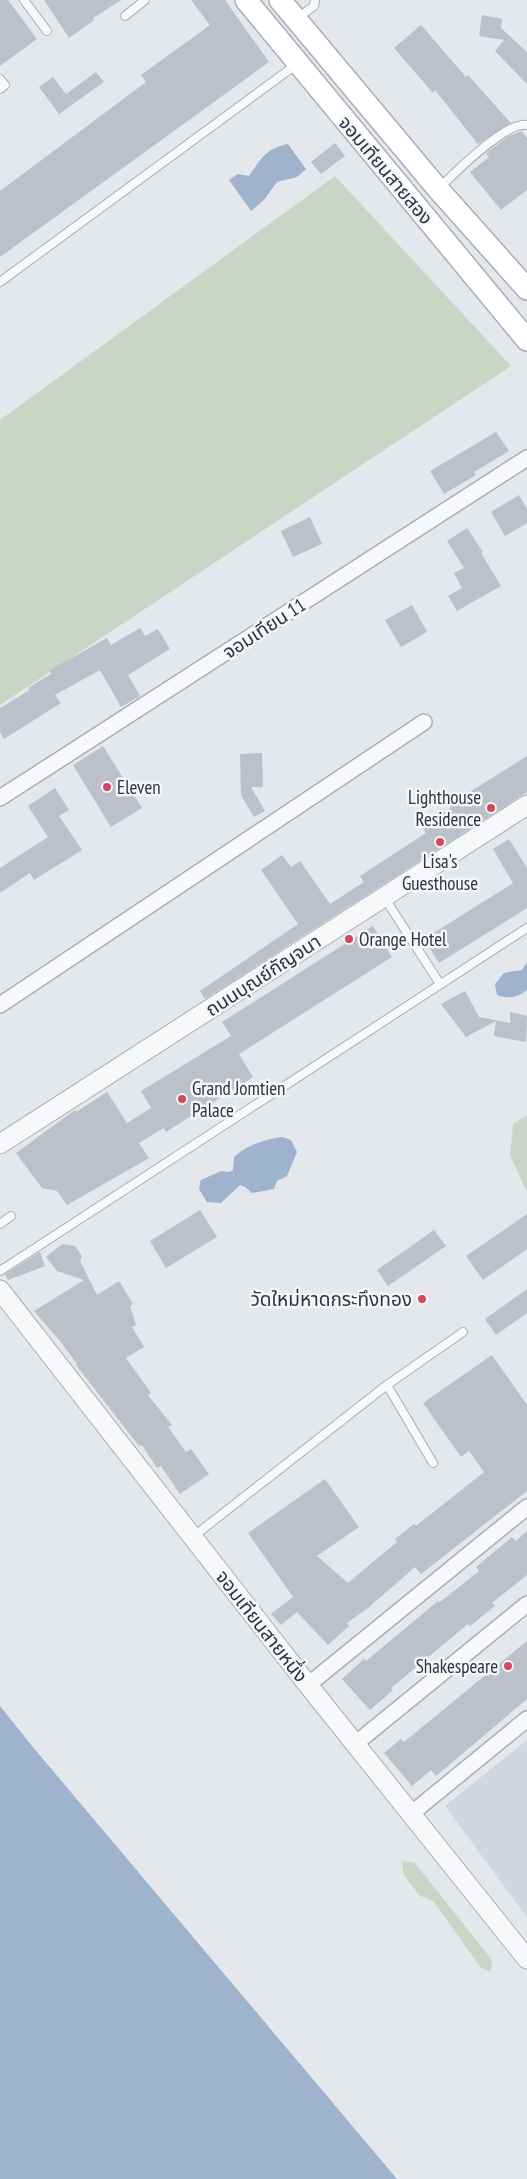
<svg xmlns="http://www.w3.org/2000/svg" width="527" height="2179" font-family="'PT Sans Narrow','Noto Sans Thai',sans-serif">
<rect width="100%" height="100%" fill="#e4e7ec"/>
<polygon fill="#d2d6de" points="527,1740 527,1917 445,1806"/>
<g fill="#c9d6c5">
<polygon points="335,176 511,366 0,705 0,420"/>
<polygon points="527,1115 527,1192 510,1155 513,1124"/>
<polygon points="402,1861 415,1863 492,1960 491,1972 481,1968 434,1902 419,1895 404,1875"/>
</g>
<g fill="#9fb4cc">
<path d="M288 144 306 169 297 177 277 182 264 200 251 211 229 180 238 174 249 176C261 159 265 149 288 144Z"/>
<path d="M527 962V990C517 998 508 999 497 995L495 984 504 973 522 970Z"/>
<path d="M282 1137 291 1140 297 1152 287 1176 277 1181 274 1189 252 1193 245 1187 240 1185 221 1203 207 1202 199 1189 201 1180 221 1171 229 1172 233 1170 234 1157C246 1145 266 1139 282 1137Z"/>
<polygon points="0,1706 32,1746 397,2179 0,2179"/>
</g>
<g fill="#bbc0ca">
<polygon points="0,0 8,0 37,39 0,66"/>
<polygon points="44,0 121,0 93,18 94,20 69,38"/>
<polygon points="191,0 225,0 269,62 0,257 0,191 146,82 141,75 210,25"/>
<polygon points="482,15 502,19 501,28 527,52 527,84 495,51 504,40 479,36"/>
<polygon points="421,25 466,77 468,75 511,123 478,144 435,90 433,93 394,48"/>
<polygon points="96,72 104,82 59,114 39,87 53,77 66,94"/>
<polygon points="522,131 527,138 527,190 501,210 470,172 489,157 486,153 509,136"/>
<polygon points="335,143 345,156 321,174 311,162"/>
<polygon points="496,432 509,451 474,472 476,475 444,494 430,471"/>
<polygon points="519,495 527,509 527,523 505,536 491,512"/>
<polygon points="310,517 322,544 293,557 281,531"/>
<polygon points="467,528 483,552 481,553 501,586 457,611 448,596 462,588 454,573 464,568 447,541"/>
<polygon points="412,605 427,632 401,647 385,620"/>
<polygon points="140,628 145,636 158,629 170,649 128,675 140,696 121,707 100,670 55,695 61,703 4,739 0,732 0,708 30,690 28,688 51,674 50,670 107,638 111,645"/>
<polygon points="103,746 142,808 111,827 73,765"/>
<polygon points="262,753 263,787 251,787 265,811 254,817 241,795 240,754"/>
<polygon points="527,756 527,792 205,999 200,991 298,924 261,870 282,855 291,867 300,861 330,904 364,882 360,876 426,833 421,826 451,808 449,805"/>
<polygon points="55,788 69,810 59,816 82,850 34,880 30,873 0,893 0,868 48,837 28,806"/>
<polygon points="509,839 527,868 527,908 439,963 424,939 513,883 493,849"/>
<polygon points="373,926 392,957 239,1054 253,1077 166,1132 164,1128 139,1143 149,1158 67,1205 57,1191 42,1188 16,1153 75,1110 76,1112 107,1092 127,1123 151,1108 141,1091 231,1036 222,1022"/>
<polygon points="465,991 479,1017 510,1023 510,1012 527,1016 526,1042 494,1036 496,1021 466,1037 441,1004"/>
<polygon points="200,1210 217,1237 166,1268 150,1241"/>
<polygon points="527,1214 527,1249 483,1280 466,1256"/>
<polygon points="434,1230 446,1246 388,1286 377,1270"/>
<polygon points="62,1244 75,1246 82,1256 80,1261 97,1295 119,1281 133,1304 130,1306 136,1325 132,1327 144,1347 126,1358 151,1393 148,1395 172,1425 168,1427 186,1452 191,1449 209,1474 180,1494 161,1466 157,1468 142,1445 139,1446 76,1365 77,1364 60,1341 34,1311 84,1280 57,1271 46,1257"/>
<polygon points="40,1252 45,1266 8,1280 5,1274"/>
<polygon points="527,1289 527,1313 496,1335 485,1319"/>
<polygon points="492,1355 527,1405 527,1491 421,1574 415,1567 368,1608 347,1623 349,1626 328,1645 297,1612 281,1625 271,1614 293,1597 248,1533 325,1479 359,1527 317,1556 348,1583 397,1542 395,1539 414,1524 416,1526 484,1472 469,1451 461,1457 423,1403"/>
<polygon points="527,1531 527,1575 492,1603 495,1606 470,1626 468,1624 391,1688 393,1690 370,1710 342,1679 364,1659 366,1661 438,1601 440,1602 479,1571 476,1567 512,1537 516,1541"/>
<polygon points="527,1641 527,1699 436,1776 431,1770 412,1786 384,1753 401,1739 404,1742"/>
</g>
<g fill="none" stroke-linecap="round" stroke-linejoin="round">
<g stroke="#a9aeb7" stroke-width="10">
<g id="service">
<polyline points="24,0 47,31"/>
<polyline points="125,16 145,0"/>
<polyline points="296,19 314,6 315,0"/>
<polyline points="0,79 5,85 0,89"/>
<path d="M439 188C455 173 506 121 527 125"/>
<polyline points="0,282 297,64"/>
<polyline points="384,897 440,984"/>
<polyline points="0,1224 11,1216"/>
<polyline points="0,1271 527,928"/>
<polyline points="387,1385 433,1463"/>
<polyline points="194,1536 387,1385 463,1332"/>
</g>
</g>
<g stroke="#a9aeb7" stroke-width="18">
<g id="minor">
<polyline points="0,798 527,458"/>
<polyline points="0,1005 424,722"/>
<polyline points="308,1685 527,1507"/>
<polyline points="355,1744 527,1604"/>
<polyline points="412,1813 527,1719"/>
</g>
</g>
<g stroke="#a9aeb7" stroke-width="21">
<g id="tertiary">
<polyline points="0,1144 527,805"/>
<polyline points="0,1290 308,1685 527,1959"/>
</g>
</g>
<g stroke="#a9aeb7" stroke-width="24">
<g id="secondary">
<polyline points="246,0 527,340"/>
<polyline points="280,0 438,189 527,289"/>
</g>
</g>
<use href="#service" stroke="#f7f8fa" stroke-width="8"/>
<use href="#minor" stroke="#f7f8fa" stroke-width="15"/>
<use href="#tertiary" stroke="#f7f8fa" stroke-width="19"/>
<use href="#secondary" stroke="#fff" stroke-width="21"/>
</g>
<g fill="#d1495b" stroke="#f4f6f9" stroke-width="2">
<circle cx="107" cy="787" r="5"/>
<circle cx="491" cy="808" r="5"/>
<circle cx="440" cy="842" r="5"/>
<circle cx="349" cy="939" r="5"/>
<circle cx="182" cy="1099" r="5"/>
<circle cx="422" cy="1299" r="5"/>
<circle cx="508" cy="1666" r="5"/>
</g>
<g text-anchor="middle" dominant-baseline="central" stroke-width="5" stroke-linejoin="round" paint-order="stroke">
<g font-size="19" fill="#2b3445" stroke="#f4f6f9">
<text transform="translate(386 170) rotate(50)">จอมเทียนสายสอง</text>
<text transform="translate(264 628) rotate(-33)">จอมเทียน 11</text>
<text transform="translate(263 975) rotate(-33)">ถนนบุณย์กัญจนา</text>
<text transform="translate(262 1626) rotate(52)">จอมเทียนสายหนึ่ง</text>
</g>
<g font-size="19" fill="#2b3445" stroke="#f4f6f9" text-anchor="start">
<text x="117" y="787">Eleven</text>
<text x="481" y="797" text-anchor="end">Lighthouse<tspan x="481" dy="22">Residence</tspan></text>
<text x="440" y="861" text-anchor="middle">Lisa's<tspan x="440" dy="22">Guesthouse</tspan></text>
<text x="359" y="939">Orange Hotel</text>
<text x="192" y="1088">Grand Jomtien<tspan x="192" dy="22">Palace</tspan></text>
<text x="412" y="1299" text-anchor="end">วัดใหม่หาดกระทึงทอง</text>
<text x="498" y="1666" text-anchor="end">Shakespeare</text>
</g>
</g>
</svg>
